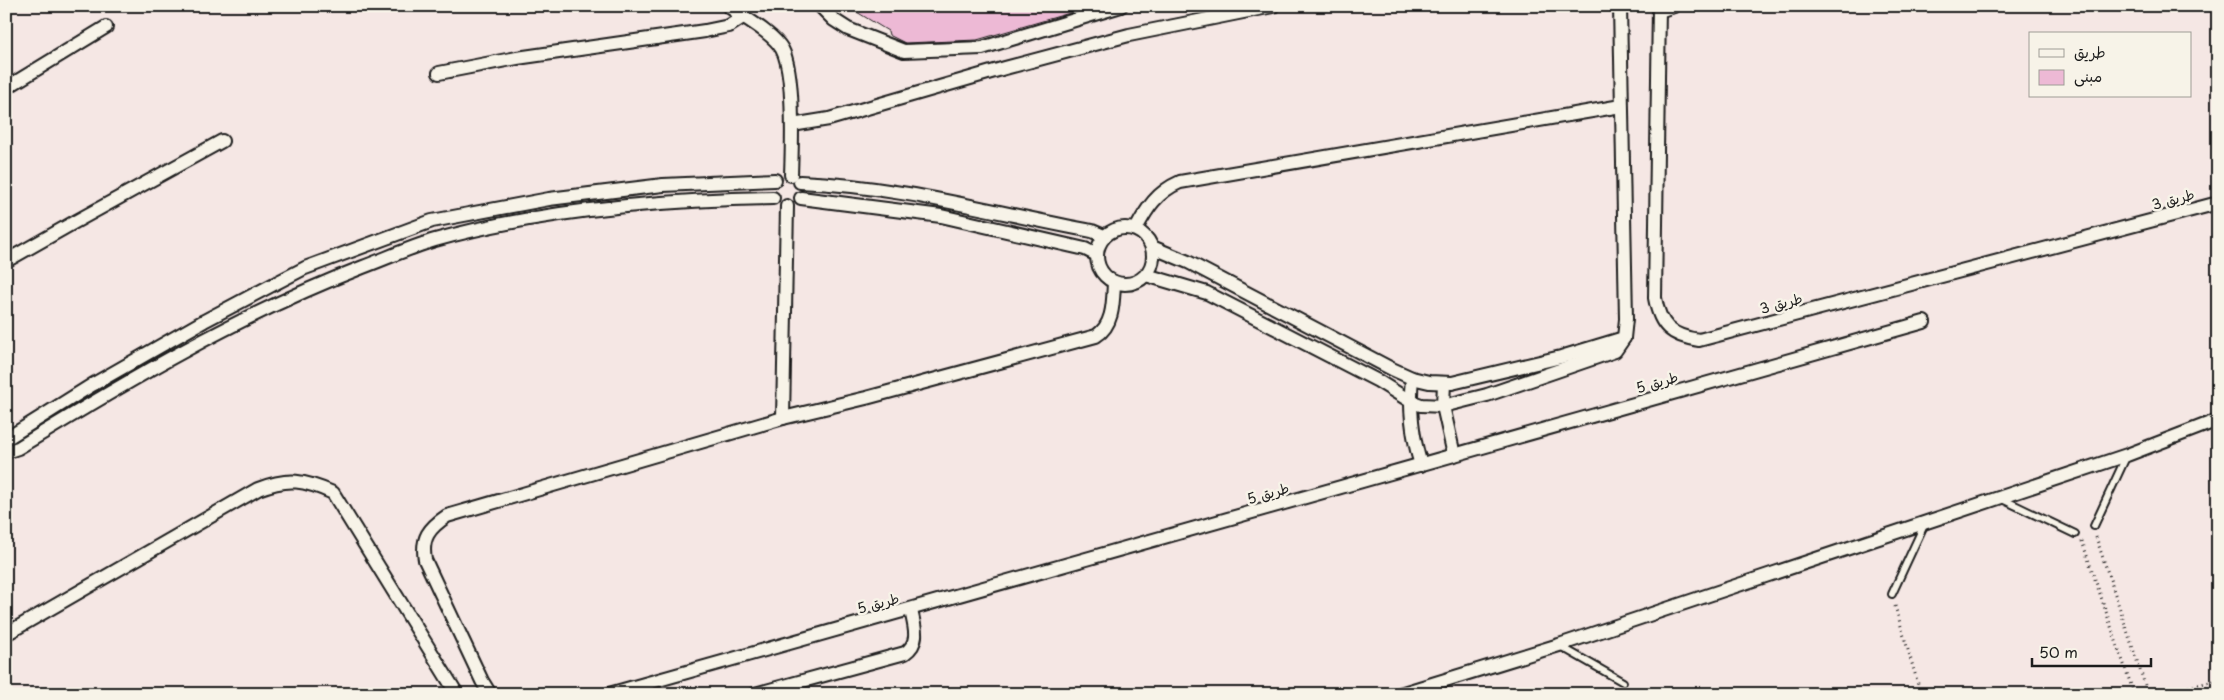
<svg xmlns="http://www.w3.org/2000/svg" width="2224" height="700" font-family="'Playpen Sans','Playpen Sans Arabic',sans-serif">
<rect width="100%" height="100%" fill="#f5e7e4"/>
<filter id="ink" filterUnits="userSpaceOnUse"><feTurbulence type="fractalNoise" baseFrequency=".02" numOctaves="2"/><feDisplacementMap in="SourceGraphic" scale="10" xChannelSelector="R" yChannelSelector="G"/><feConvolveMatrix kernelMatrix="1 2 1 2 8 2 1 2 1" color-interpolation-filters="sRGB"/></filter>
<g filter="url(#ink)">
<polygon fill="#edb9d5" stroke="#1c1c1c" points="847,6 1087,6 1087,8 977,40 905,43 889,35 888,31"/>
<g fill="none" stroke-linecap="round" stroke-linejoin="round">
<g stroke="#1c1c1c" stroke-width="10">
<g id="lane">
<polyline points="2000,498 2075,534"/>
<polyline points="2094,526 2127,455"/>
<polyline points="1892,594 1925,523"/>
<polyline points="1560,646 1623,682"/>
</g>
</g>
<g stroke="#1c1c1c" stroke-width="16">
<g id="street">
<path d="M728 6C743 17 773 33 782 49 795 73 792 146 791 175"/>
<polyline points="820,6 834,20 848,29 904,51 982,48 1121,6"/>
<path d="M1659 6 1655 298C1660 326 1671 336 1699 340L2218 203"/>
<polyline points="1659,11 1674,6"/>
<polyline points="439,73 517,58 705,31 729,26 743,17"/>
<polyline points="6,88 106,27"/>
<polyline points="792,125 829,119 1005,68 1129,35 1273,6"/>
<path d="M800 182C900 186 995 213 1092 231L1104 236"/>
<polyline points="801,198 941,216 1085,249 1097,255"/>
<circle cx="1125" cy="256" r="28"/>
<path d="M1136 229C1147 208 1157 192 1180 182L1621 106"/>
<polyline points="1152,247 1188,262 1392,369 1412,378 1429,382 1452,383 1561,357 1624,338"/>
<polyline points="6,261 73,223 222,141"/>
<polyline points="1146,275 1207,293 1378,381 1410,401 1421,405 1443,406 1487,395 1615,351 1624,338 1626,319 1620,6"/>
<path d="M1412 378C1409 408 1412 436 1421 465"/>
<polyline points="1444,383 1443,406 1454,455"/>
<polyline points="783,418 787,206"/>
<polyline points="6,439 92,385 204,321 276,283 305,268 432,221 549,199 663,185 775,180"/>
<path d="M6 452 18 448C129 380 241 314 363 267 387 258 411 247 435 240 542 210 663 200 773 198"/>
<path d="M6 634 258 489C289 477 304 480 333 493L457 694"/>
<path d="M490 694 482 681 425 560C421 538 429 528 447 516L783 418 866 398 1096 336C1114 325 1113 301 1114 282"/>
<polyline points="609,694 1924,322"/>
<path d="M755 694 905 653C921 642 914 626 911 610"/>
<polyline points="1400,694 1559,645 2127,455 2218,420"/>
</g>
</g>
<g stroke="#1c1c1c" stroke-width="3" stroke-dasharray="1 4" stroke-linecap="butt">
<polyline points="2096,537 2148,694"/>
<polyline points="2082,541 2134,694"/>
<polyline points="1895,606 1921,694"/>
<polyline points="1640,689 1641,694"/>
<polyline points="2159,694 2218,680"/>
</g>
<use href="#lane" stroke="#f7f3e8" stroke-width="6"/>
<use href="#street" stroke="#f7f3e8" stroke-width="12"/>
</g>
</g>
<g text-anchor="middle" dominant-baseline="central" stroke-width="5" stroke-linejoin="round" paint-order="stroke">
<g font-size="14" fill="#1c1c1c" stroke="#f7f3e8">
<text transform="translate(2173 199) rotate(-15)">طريق 3</text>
<text transform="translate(1781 303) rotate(-15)">طريق 3</text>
<text transform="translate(1657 382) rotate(-16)">طريق 5</text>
<text transform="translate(1268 493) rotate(-16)">طريق 5</text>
<text transform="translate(878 603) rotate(-15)">طريق 5</text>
</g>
</g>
<rect width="2224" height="700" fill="none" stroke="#f7f3e8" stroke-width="25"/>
<rect x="12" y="12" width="2199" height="675" fill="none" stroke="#1c1c1c" stroke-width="2" filter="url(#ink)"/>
<rect x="2029" y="32" width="162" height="65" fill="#f7f3e8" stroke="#9f9d96"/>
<rect x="2039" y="49" width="25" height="8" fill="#f7f3e8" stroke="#9f9d96"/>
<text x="2074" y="58" font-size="15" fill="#1c1c1c">طريق</text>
<rect x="2039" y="70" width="25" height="15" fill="#edb9d5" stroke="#9f9d96"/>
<text x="2074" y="82" font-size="15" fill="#1c1c1c">مبنى</text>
<path d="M2032 658v8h119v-8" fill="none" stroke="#1c1c1c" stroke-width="2.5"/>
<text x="2039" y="658" font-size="15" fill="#1c1c1c" stroke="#f7f3e8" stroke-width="4" paint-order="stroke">50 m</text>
</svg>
